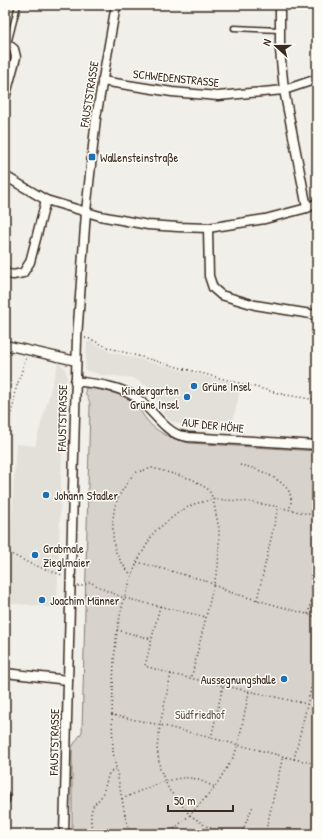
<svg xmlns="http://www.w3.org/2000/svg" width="322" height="839" font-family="'Patrick Hand',sans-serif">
<rect width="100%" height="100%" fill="#f1efea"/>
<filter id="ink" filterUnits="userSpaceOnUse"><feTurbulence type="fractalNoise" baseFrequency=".025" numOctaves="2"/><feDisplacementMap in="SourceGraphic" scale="8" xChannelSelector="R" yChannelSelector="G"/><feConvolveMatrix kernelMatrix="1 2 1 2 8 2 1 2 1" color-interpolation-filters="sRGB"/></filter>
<g filter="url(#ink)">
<g fill="#e3e0da">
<polygon points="90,341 111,352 241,385 231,430 185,426 169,420 148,387 133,378 102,375 85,370 87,342"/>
<polygon points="58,363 60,364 65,368 67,374 67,378 64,389 57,608 9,603 11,531 16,444 35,446"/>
</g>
<path fill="#d7d2cc" stroke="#897e75" d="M89 387 126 396C135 401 140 411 146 419 156 433 173 439 189 443L317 451V834H72V747L82 732 90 405C90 398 83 395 86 388Z"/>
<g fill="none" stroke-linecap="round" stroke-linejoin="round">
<g stroke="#3b2a1e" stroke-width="7">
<g id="lane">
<polyline points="234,28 280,30"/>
<polyline points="8,44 18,5"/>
</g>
</g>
<g stroke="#3b2a1e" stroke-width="11">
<g id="street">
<polyline points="280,5 280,50 284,90 307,208"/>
<polyline points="5,42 14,49 16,57 5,98"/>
<polyline points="102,81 172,92 218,96 284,90 317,79"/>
<polyline points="5,176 46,200 100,216 148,225 178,227 208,228 265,219 307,208 317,203"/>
<polyline points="208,228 209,276 213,288 221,295 255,305 317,315"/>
<polyline points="5,273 13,275 23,273 30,262 46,200"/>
<polyline points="5,345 76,361"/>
<path d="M75 381C94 384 115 385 132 395 149 404 162 429 179 435 182 436 185 436 188 437L317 445"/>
<polyline points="5,673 68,680"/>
<polyline points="5,797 5,800"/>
<polyline points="64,834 77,338 86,212 96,118 116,5"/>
</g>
</g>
<g stroke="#3b2a1e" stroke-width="1.5" stroke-dasharray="1 3" stroke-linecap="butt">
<polyline points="85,338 90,339 109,348 181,368 286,395 317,400"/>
<polyline points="10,417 15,399 14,395 26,358"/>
<path d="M240 465C245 466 250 467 255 469 265 472 287 483 290 494 292 499 291 505 289 510"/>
<polyline points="317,516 274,506 242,501 213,499 194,504 179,512 154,532 137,562 124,598 117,630 114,660 112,715 160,725 294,759 317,664"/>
<polyline points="5,551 31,564 62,575"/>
<polyline points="137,562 204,580 229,592 317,617"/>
<path d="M132 576C126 569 118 558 115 550 112 538 112 513 116 503 120 492 128 482 134 473L152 468 192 479 209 490 213 499 219 529V548L218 567 191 679"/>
<polyline points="78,586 80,587 90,582 105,590 124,598 206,617"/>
<polyline points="257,600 278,508"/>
<polyline points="160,606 145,666 171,674 307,704"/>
<polyline points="308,614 317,579"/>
<polyline points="117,630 152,639"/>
<polyline points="171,674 160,725 157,748 160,769 169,790 190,815 206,826 225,834"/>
<polyline points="112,715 113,752 126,820 130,834"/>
<polyline points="211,738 223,686"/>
<polyline points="294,759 317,764"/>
<path d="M122 799C140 791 171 776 191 778 199 779 207 784 215 787"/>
<path d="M92 834V831C91 824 90 816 92 809 93 804 98 802 101 797 105 789 106 782 109 773L116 769"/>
<polyline points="168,834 190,815 215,787 234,756 238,745 249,692"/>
<polyline points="241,834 253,806"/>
<polyline points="265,834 283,756"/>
</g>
<use href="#lane" stroke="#fdfcf7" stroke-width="4"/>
<use href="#street" stroke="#fdfcf7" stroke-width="8"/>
</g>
</g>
<g fill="#1f6fb2" stroke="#fdfcf7" stroke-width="1.5">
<rect x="88" y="153" width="8" height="8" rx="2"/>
<circle cx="194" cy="386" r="4"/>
<circle cx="187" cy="397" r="4"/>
<circle cx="46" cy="495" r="4"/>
<circle cx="35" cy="555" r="4"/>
<circle cx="42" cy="600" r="4"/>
<circle cx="284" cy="679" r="4"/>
</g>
<g text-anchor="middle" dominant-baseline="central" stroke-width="3" stroke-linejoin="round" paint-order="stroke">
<g font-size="12" fill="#3b2a1e" stroke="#fdfcf7">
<text transform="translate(176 78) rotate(6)">SCHWEDENSTRASSE</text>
<text transform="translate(89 94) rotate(-81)">FAUSTSTRASSE</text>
<text transform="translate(62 418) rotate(-89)">FAUSTSTRASSE</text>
<text transform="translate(213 425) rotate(6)">AUF DER HÖHE</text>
<text transform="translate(54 742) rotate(-89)">FAUSTSTRASSE</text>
</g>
<g font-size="12" fill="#3b2a1e" stroke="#fdfcf7" text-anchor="start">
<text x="100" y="157">Wallensteinstraße</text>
<text x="202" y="386">Grüne Insel</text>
<text x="179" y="390" text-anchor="end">Kindergarten<tspan x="179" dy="14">Grüne Insel</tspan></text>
<text x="54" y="495">Johann Stadler</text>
<text x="43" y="548">Grabmale<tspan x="43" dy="14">Zieglmaier</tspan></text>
<text x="50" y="600">Joachim Männer</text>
<text x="276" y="679" text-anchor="end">Aussegnungshalle</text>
</g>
<g font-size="12" fill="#62544a" stroke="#fdfcf7">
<text x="200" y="714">Südfriedhof</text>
</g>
</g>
<rect width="322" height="839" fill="none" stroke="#fdfcf7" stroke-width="20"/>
<rect x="10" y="10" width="302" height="819" fill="none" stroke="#3b2a1e" stroke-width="1.5" filter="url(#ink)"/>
<g transform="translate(276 46) rotate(291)" stroke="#fdfcf7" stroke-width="3" paint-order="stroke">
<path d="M0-3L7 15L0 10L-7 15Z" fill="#3b2a1e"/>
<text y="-6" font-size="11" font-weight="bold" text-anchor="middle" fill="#3b2a1e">N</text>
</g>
<path d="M168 805v6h65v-6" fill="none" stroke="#3b2a1e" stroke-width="2"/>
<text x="174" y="805" font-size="12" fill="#3b2a1e" stroke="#fdfcf7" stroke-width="3" paint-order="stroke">50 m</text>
</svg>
